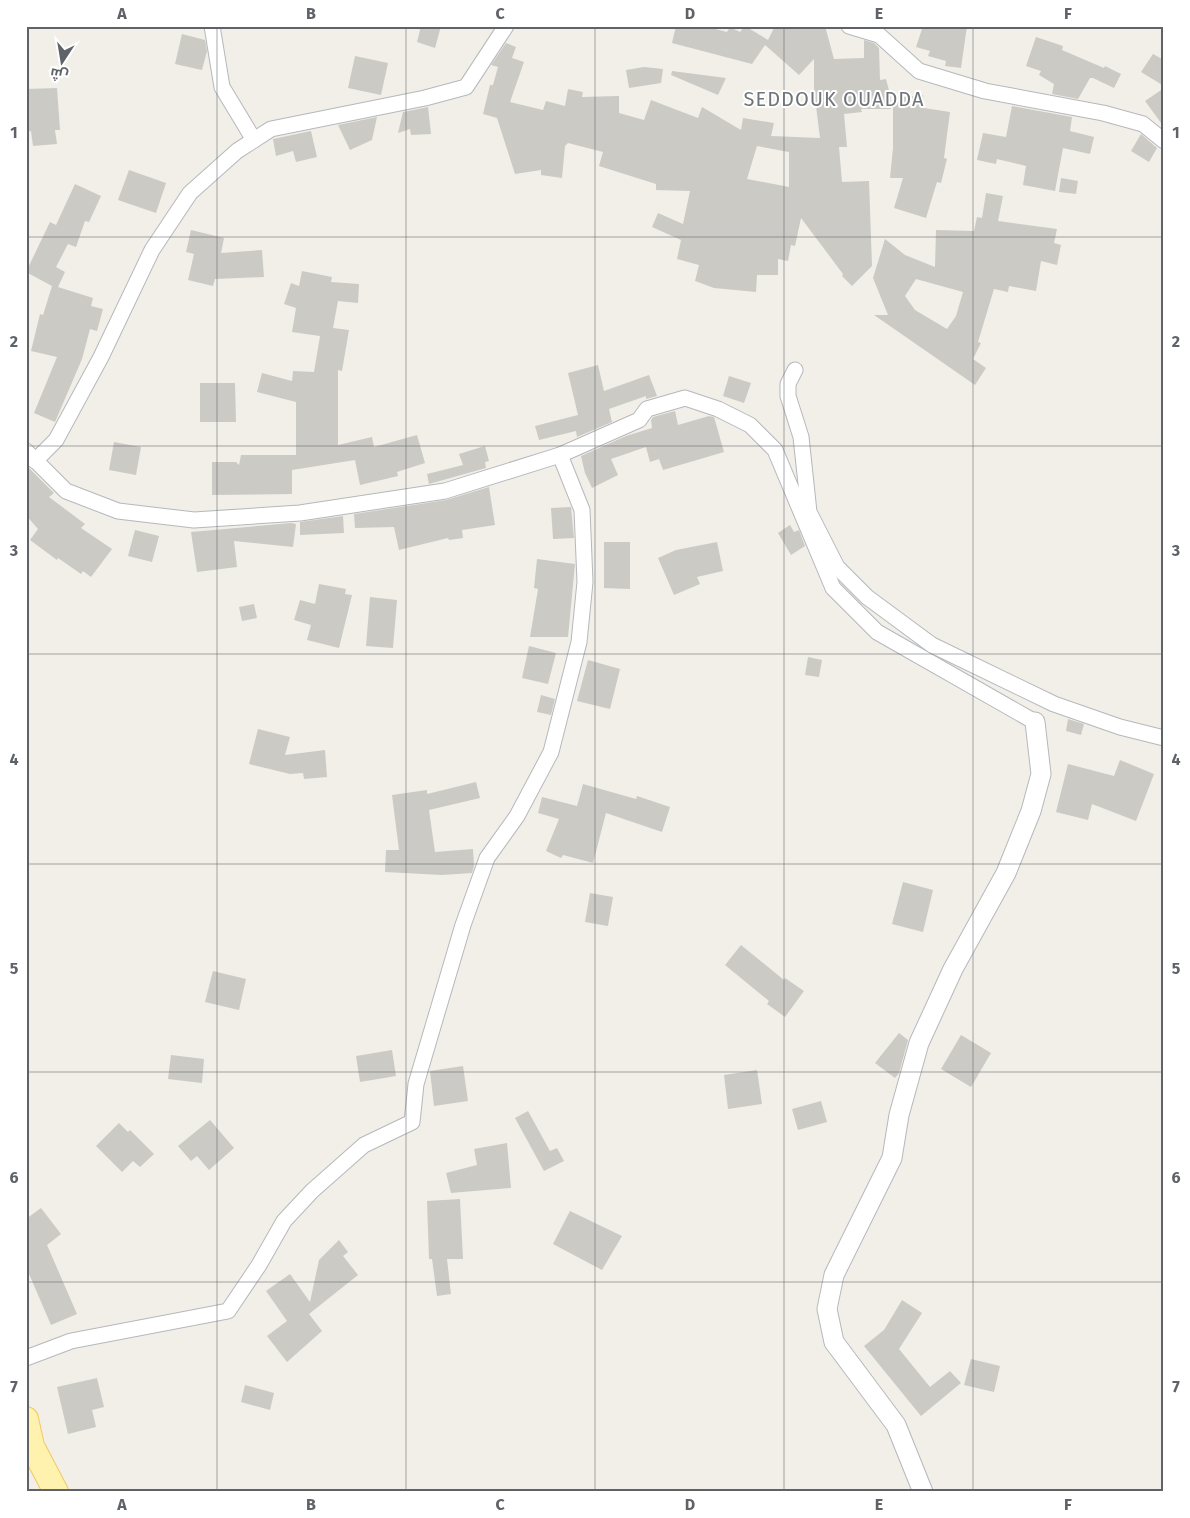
<svg xmlns="http://www.w3.org/2000/svg" width="1190" height="1518" font-family="'Fira Sans',Cairo,sans-serif">
<rect width="100%" height="100%" fill="#f1efe8"/>
<g fill="#cccac5" fill-rule="evenodd">
<polygon points="421,26 441,26 435,48 417,42"/>
<path d="M676 26H704L727 32 730 27 740 32 745 26 768 40 775 26H799L804 29 825 26 834 59 864 58V40L874 43 879 48 880 80 886 79 891 98V109H861L862 112 844 114 847 147H839L842 182 869 181 872 266 852 286 842 276 843 274 801 218 795 246 791 245 788 261 778 259V275H757L756 292 714 288 695 281 699 265 677 259 681 240 652 227 658 213 683 224 690 191 656 190V184L599 166 603 152 568 143 565 146 562 178 541 175V170L515 174 497 118 483 114 490 85H493L498 67 491 65 506 43 516 47 512 58 524 62 510 102 543 110 546 101 565 106 568 89 583 92 582 97 619 96V113L644 120 651 100 698 118 702 107 741 130 743 118 774 123 771 136 820 138 814 90V59L799 75 765 45 752 64 672 43ZM757 146 789 152V187L747 179Z"/>
<polygon points="923,26 967,26 961,68 945,66 946,61 928,56 930,51 916,47"/>
<polygon points="182,34 205,40 207,51 202,70 175,64"/>
<polygon points="1036,37 1063,46 1062,50 1104,68 1105,66 1121,74 1114,88 1093,78 1090,78 1078,99 1052,94 1054,84 1039,75 1041,71 1026,66"/>
<polygon points="1153,54 1164,60 1164,86 1141,72"/>
<polygon points="355,56 388,63 381,95 348,88"/>
<polygon points="644,67 663,69 661,83 629,88 626,70"/>
<polygon points="672,71 726,78 718,95 671,75"/>
<polygon points="57,88 60,130 55,130 57,144 33,146 31,131 26,132 26,89"/>
<polygon points="1164,88 1164,127 1145,101"/>
<polygon points="923,95 924,108 950,112 944,158 947,159 941,183 937,182 926,218 894,208 903,178 890,178 893,148 893,98"/>
<polygon points="1012,106 1072,117 1070,131 1094,137 1090,154 1063,148 1055,191 1023,185 1026,166 997,159 996,164 977,160 983,133 1006,137"/>
<polygon points="428,107 431,134 411,135 410,129 398,133 403,112"/>
<polygon points="377,117 372,140 350,150 338,125"/>
<polygon points="311,131 317,157 296,162 293,151 276,156 273,139"/>
<polygon points="1141,134 1157,148 1149,162 1131,151"/>
<polygon points="129,170 166,183 156,213 118,200"/>
<polygon points="1061,178 1078,181 1076,194 1059,192"/>
<polygon points="75,184 101,196 89,222 85,221 76,247 68,244 56,267 65,272 58,287 93,298 91,306 103,309 97,331 90,329 82,359 55,422 34,413 57,357 31,351 40,314 43,315 52,286 26,272 50,222 56,225"/>
<path d="M986 193 1003 196 998 221 1057 229 1054 243 1061 245 1057 265 1041 261 1036 291 1009 286 1008 292 994 289 978 342 981 343 973 359 986 368 975 385 874 315H888L873 278 885 239 905 255 935 267 936 230 974 231 977 217 982 218ZM916 279 963 292 956 316 947 329 915 310 905 296Z"/>
<polygon points="191,230 224,238 221,253 262,250 264,277 215,279 213,286 188,280 194,254 186,252"/>
<polygon points="302,271 332,277 331,282 359,284 358,303 338,301 333,328 349,330 342,371 338,370 338,445 372,437 374,447 417,435 425,463 397,472 398,476 360,485 355,460 292,470 292,494 212,495 212,462 236,462 239,465 241,455 296,455 296,402 257,392 262,373 292,381 293,371 314,372 320,336 292,332 296,308 284,304 291,283 299,286"/>
<polygon points="598,365 604,391 649,375 657,396 646,399 646,396 609,409 612,422 577,437 576,431 539,440 535,426 578,415 568,373"/>
<polygon points="729,376 751,383 744,403 723,396"/>
<polygon points="200,383 235,383 236,422 200,422"/>
<polygon points="675,411 678,425 709,416 714,417 724,452 663,470 659,459 650,462 646,447 611,459 618,475 592,488 585,473 581,456 626,436 652,428 651,420 653,417"/>
<polygon points="114,442 141,447 136,475 109,470"/>
<polygon points="485,446 489,461 485,462 486,468 429,484 427,474 463,465 459,454"/>
<polygon points="26,465 54,493 49,497 85,524 81,528 112,549 91,577 83,571 81,574 58,558 57,560 30,540 38,529 26,515"/>
<polygon points="489,487 495,525 462,530 463,538 449,540 448,538 399,550 394,527 355,528 354,514 446,500"/>
<polygon points="571,507 574,538 553,539 551,508"/>
<polygon points="343,516 344,533 300,535 300,522"/>
<polygon points="291,523 296,524 293,547 234,541 237,567 197,572 191,532"/>
<polygon points="790,525 794,532 799,530 805,546 791,555 778,533"/>
<polygon points="135,530 159,536 152,562 128,556"/>
<polygon points="604,542 630,542 630,589 604,588"/>
<polygon points="717,542 723,571 697,577 700,584 674,595 658,558 676,550"/>
<polygon points="537,559 575,564 568,637 530,637 538,589 534,588"/>
<polygon points="319,584 346,589 345,594 352,595 339,648 307,640 311,625 294,620 300,600 315,604"/>
<polygon points="370,597 397,600 393,648 366,646"/>
<polygon points="254,604 257,618 242,621 239,607"/>
<polygon points="529,646 556,653 548,684 522,678"/>
<polygon points="808,657 822,660 819,677 805,675"/>
<polygon points="588,660 620,669 610,709 577,701"/>
<polygon points="541,695 555,699 551,715 537,712"/>
<polygon points="1068,719 1084,724 1081,735 1066,731"/>
<polygon points="258,729 290,737 285,755 325,750 327,777 304,779 303,773 290,774 249,764"/>
<polygon points="1120,760 1154,774 1136,821 1092,804 1088,820 1056,812 1068,764 1114,776"/>
<polygon points="476,782 480,798 429,810 435,852 473,849 474,866 472,873 442,875 385,872 386,850 399,850 392,795 427,790 427,794"/>
<polygon points="583,784 636,799 637,796 670,807 662,832 606,813 593,863 563,855 561,858 546,851 559,819 538,813 542,797 577,806"/>
<polygon points="903,882 933,890 923,932 892,924"/>
<polygon points="590,893 613,897 608,926 585,922"/>
<polygon points="741,945 784,980 785,978 804,991 785,1017 767,1004 769,1001 725,965"/>
<polygon points="213,971 246,979 239,1010 205,1002"/>
<polygon points="899,1033 908,1040 899,1073 895,1078 875,1063"/>
<polygon points="961,1035 991,1053 971,1087 941,1069"/>
<polygon points="392,1050 396,1076 360,1082 356,1056"/>
<polygon points="171,1055 204,1059 202,1083 168,1079"/>
<polygon points="463,1066 468,1101 434,1106 430,1071"/>
<polygon points="757,1070 762,1104 728,1109 724,1075"/>
<polygon points="821,1101 827,1122 798,1130 792,1109"/>
<polygon points="528,1111 550,1151 557,1148 564,1161 544,1171 515,1118"/>
<polygon points="210,1120 234,1148 209,1170 197,1156 191,1161 178,1146"/>
<polygon points="119,1123 128,1132 130,1130 154,1154 140,1167 133,1161 122,1172 96,1146"/>
<polygon points="507,1143 511,1188 451,1193 446,1173 477,1165 474,1149"/>
<polygon points="460,1199 463,1259 447,1259 451,1294 437,1296 432,1259 429,1259 427,1201"/>
<polygon points="41,1208 61,1234 47,1245 77,1314 51,1325 26,1267 26,1219"/>
<polygon points="570,1211 622,1236 602,1270 553,1244"/>
<polygon points="339,1240 348,1252 343,1256 358,1275 309,1314 322,1331 287,1362 267,1336 287,1321 266,1291 290,1274 310,1302 319,1260"/>
<polygon points="902,1300 922,1313 899,1349 930,1387 950,1371 961,1383 921,1416 864,1346 884,1330"/>
<polygon points="971,1359 1000,1366 994,1392 964,1385"/>
<polygon points="97,1378 104,1407 92,1410 96,1427 68,1434 57,1387"/>
<polygon points="245,1385 274,1393 270,1410 241,1402"/>
</g>
<g fill="none" stroke-linecap="round" stroke-linejoin="round">
<g stroke="#b5b8bc" stroke-width="17">
<g id="minor">
<polyline points="212,26 222,87 254,140"/>
<polyline points="849,26 879,35 919,71 985,91 1103,113 1143,124 1164,141"/>
<polyline points="795,370 788,384 788,396 801,437 809,512 837,567 867,597 932,645 1054,704 1120,727 1164,738"/>
<polyline points="26,451 66,491 118,511 194,520 300,513 445,491 560,455 639,420 647,409 685,398 718,409 750,425 775,450 833,588 877,632 1035,722"/>
<polyline points="35,461 56,440 101,357 152,250 190,193 237,151 271,129 425,98 466,87 506,26"/>
<polyline points="26,1358 71,1341 228,1311 259,1265 284,1221 312,1191 364,1145 412,1122 416,1084 463,925 487,858 517,816 551,752 579,642 585,582 582,510 560,455"/>
</g>
</g>
<g stroke="#b5b8bc" stroke-width="21">
<polyline id="tertiary" points="923,1492 896,1425 834,1342 827,1309 834,1275 892,1158 899,1115 919,1043 953,969 1006,873 1031,811 1041,774 1035,722"/>
</g>
<g stroke="#f2c960" stroke-width="26">
<polyline id="primary" points="26,1419 32,1446 56,1492"/>
</g>
<use href="#minor" stroke="#fff" stroke-width="15"/>
<use href="#tertiary" stroke="#fff" stroke-width="19"/>
<use href="#primary" stroke="#fff2af" stroke-width="24"/>
</g>
<path fill="none" stroke="#5f6368" stroke-width="1" stroke-opacity="0.55" d="M217 26V1492M406 26V1492M595 26V1492M784 26V1492M973 26V1492M26 237H1164M26 446H1164M26 654H1164M26 864H1164M26 1072H1164M26 1282H1164"/>
<g text-anchor="middle" dominant-baseline="central" stroke-width="4" stroke-linejoin="round" paint-order="stroke">
<g font-size="20" letter-spacing="1" fill="#70757a" stroke="#fff">
<text x="834" y="99">SEDDOUK OUADDA</text>
</g>
</g>
<rect width="1190" height="1518" fill="none" stroke="#ffffff" stroke-width="55"/>
<g transform="translate(62 62) rotate(192)" stroke="#ffffff" stroke-width="4" paint-order="stroke">
<path d="M0-4L9 19L0 12L-9 19Z" fill="#5f6368"/>
<text y="-8" font-size="14" font-weight="bold" text-anchor="middle" fill="#5f6368">ش</text>
</g>
<rect x="28" y="28" width="1134" height="1462" fill="none" stroke="#5f6368" stroke-width="2"/>
<g font-size="16" text-anchor="middle" font-weight="bold" fill="#5f6368">
<text x="122" y="19">A</text>
<text x="311" y="19">B</text>
<text x="500" y="19">C</text>
<text x="690" y="19">D</text>
<text x="879" y="19">E</text>
<text x="1068" y="19">F</text>
<text x="14" y="138">1</text>
<text x="1176" y="138">1</text>
<text x="14" y="347">2</text>
<text x="1176" y="347">2</text>
<text x="14" y="556">3</text>
<text x="1176" y="556">3</text>
<text x="14" y="765">4</text>
<text x="1176" y="765">4</text>
<text x="14" y="974">5</text>
<text x="1176" y="974">5</text>
<text x="14" y="1183">6</text>
<text x="1176" y="1183">6</text>
<text x="14" y="1392">7</text>
<text x="1176" y="1392">7</text>
<text x="122" y="1510">A</text>
<text x="311" y="1510">B</text>
<text x="500" y="1510">C</text>
<text x="690" y="1510">D</text>
<text x="879" y="1510">E</text>
<text x="1068" y="1510">F</text>
</g>
</svg>
